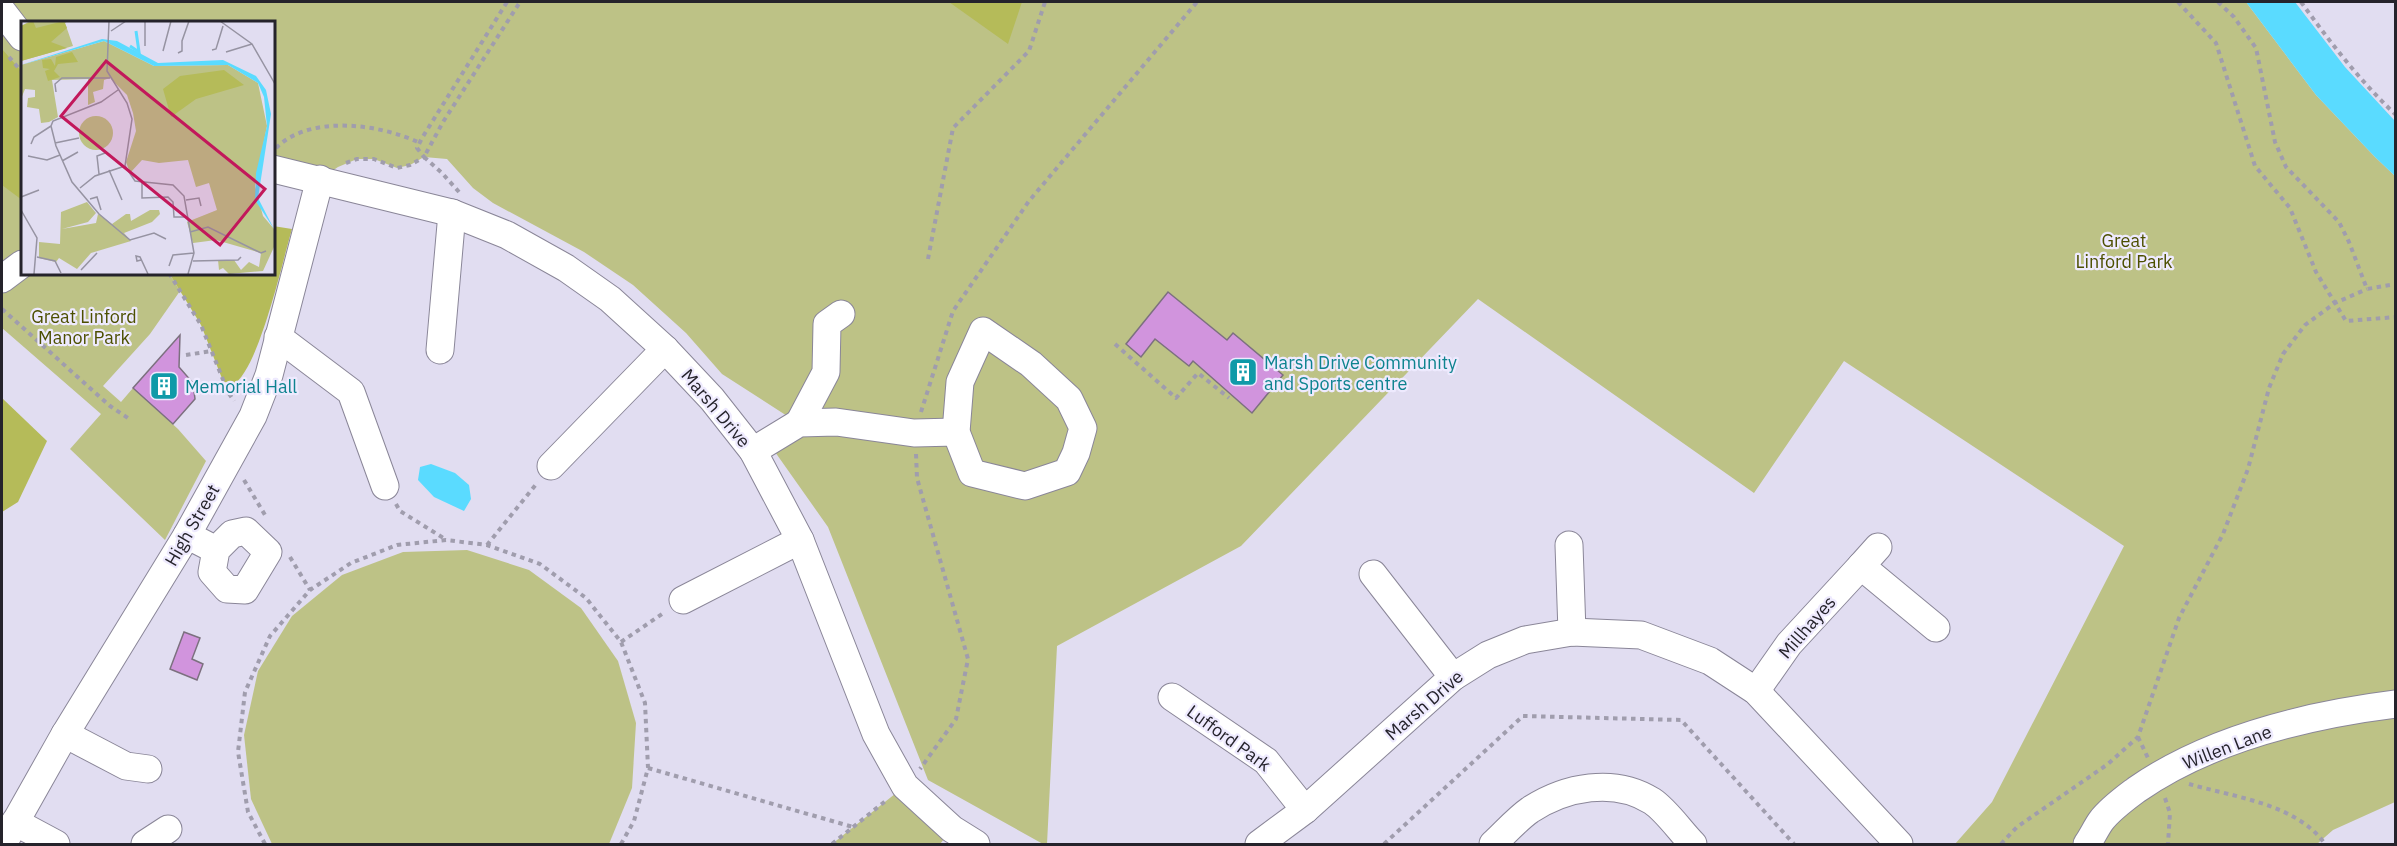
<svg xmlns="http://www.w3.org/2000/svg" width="2397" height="846" font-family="'IBM Plex Sans',sans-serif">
<rect width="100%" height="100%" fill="#e1ddf1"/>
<g fill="#bdc286">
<polygon points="2,2 2246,2 2316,95 2375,157 2395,176 2395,802 2333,830 2317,844 1955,844 1992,802 2124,546 1844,361 1754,493 1478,299 1241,546 1057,646 1047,844 1043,844 928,780 828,527 768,442 798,423 722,374 686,333 633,285 584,252 493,203 473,188 447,159 424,157 410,165 397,168 374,159 357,159 338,167 320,179 273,169 273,22 22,22 22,273 169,273 180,291 150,334 103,386 121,402 133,388 178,429 206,461 165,540 70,449 101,414 2,328"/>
<polygon points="467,550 529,570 581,608 618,661 636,723 632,788 609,844 272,844 251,799 244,735 258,671 292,616 342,575 403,552"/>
<polygon points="905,786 952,829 940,844 832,844"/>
</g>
<g fill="#b5bb59">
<polygon points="949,2 1022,2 1008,44"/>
<polygon points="2,49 22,72 22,200 2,185"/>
<path d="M273 226 292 229C283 259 258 374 232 385L223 381 201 325 169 273H273Z"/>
<polygon points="2,398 47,441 18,502 2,512"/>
</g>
<g fill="#5adbff">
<polygon points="2246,2 2295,2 2345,67 2395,121 2395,176 2375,157 2316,95"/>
<polygon points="431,464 455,473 469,485 471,499 464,511 434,497 418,480 420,467"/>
</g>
<g fill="#d194dd" stroke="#7c707f" stroke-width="1.5">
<polygon points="1168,292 1227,340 1233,333 1283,375 1252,413 1193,361 1189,366 1155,339 1141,357 1126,344"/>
<polygon points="180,335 179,367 193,383 195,399 173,424 133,388"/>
<polygon points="184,632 200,638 192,659 203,664 197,680 170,669"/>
</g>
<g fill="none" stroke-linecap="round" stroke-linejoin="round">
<g stroke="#8a8698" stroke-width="29">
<g id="minor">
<polyline points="2,11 22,37"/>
<polyline points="273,169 452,213 507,235 566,268 610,299 665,349 712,399 753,451 800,540 876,734 905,786 952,829 976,844"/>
<polyline points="2,279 22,264"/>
<polygon points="983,331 1031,364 1069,399 1083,428 1076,453 1067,472 1025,486 972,473 956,432 960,382"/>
<polyline points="278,337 351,392 385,486"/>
<polyline points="440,350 452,213"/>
<polyline points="799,423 826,372 827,324 841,314"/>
<polyline points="753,451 799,423 836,422 914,433 956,432"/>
<polyline points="551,466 665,349"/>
<polyline points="187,535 216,550 232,534 246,531 268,552 245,590 227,589 212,572 216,550"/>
<polyline points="1569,545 1572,632"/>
<polyline points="1861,566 1878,547"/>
<polyline points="1373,574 1453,677"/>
<polyline points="683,600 800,540"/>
<polyline points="1756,691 1789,644 1861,566 1936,628"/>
<polyline points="1172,697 1266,761 1305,810"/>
<polyline points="65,734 126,766 148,769"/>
<polyline points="15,822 56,844"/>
<polyline points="3,844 65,734 187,535 253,416 269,375 320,179"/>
<polyline points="145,844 168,829"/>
<polyline points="1259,844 1305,810 1453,677 1488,655 1525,640 1572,632 1641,635 1710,661 1756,691 1899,844"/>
<path d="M1493 844C1505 833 1517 819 1530 810 1565 787 1614 777 1652 801 1666 810 1681 832 1693 844"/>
<path d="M2087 844C2092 837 2096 828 2101 821 2110 809 2124 799 2136 790 2209 739 2308 715 2396 704"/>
</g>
</g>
<g stroke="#a09dad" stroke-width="4" stroke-dasharray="4.5 4.5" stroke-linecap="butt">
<polyline points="2178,2 2216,43 2255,166 2290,208 2316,272 2346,321 2396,317"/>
<polyline points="2218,2 2234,17 2256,48 2275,142 2286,167 2339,222 2349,242 2367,289 2396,284"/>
<path d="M2301 2C2330 42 2360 81 2396 115"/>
<polyline points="9,57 22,72"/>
<path d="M276 148C310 114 380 124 420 143"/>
<polyline points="346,163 357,159 374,159 397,168 410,165 424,157 417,148 422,138 507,2"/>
<polyline points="459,192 442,173 424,157 443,122 520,2"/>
<polyline points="928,259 953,128 1029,51 1045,2"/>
<polyline points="169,273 201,325 228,392 234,401"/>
<polyline points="2,309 110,406 131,420"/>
<polyline points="1115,344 1176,398 1198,373 1229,398"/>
<polyline points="186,355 212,351"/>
<polyline points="921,412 953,311 1029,201 1197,2"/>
<polyline points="916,454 917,478 968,659 956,719 920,769"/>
<polyline points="244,480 265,515"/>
<polyline points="396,504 400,511 445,539"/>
<polyline points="487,545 538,482"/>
<polyline points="290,557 310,590"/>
<polyline points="621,642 665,612"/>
<polyline points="2138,737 2148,758"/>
<polyline points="648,768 853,827"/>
<path d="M2189 784C2234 797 2297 804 2325 844"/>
<polyline points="2165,798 2170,813 2168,844"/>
<polyline points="265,844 248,812 238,752 245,692 270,636 310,590 351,563 397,545 446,540 487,545 540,564 586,598 621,642 645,703 648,768 634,821 621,844"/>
<polyline points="832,844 888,799"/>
<polyline points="1384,844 1523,716 1681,720 1794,844"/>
<polyline points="2001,844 2017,827 2108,764 2138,737 2179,618 2223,534 2248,469 2269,388 2283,354 2305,325 2335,303 2367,289"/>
</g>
<use href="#minor" stroke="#fff" stroke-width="27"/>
</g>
<defs>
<g id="building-square" transform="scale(1.5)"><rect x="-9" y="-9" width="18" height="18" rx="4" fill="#0f9aa8" stroke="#eeeafe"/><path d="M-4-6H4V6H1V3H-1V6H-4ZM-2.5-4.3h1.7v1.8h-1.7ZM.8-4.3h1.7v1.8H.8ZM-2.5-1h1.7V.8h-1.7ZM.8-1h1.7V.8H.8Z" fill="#fff"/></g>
</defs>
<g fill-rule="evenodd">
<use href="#building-square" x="1243" y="372"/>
<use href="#building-square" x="164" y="386"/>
</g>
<g text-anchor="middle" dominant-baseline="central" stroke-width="4.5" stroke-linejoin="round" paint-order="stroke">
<g font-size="18" fill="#4c4f00" stroke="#eeeafe">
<text x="2124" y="240">Great<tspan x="2124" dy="21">Linford Park</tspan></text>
<text x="84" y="316">Great Linford<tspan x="84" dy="21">Manor Park</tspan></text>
</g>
<g font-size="18" fill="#0d838f" stroke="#eeeafe" text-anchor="start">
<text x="1264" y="362">Marsh Drive Community<tspan x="1264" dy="21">and Sports centre</tspan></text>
<text x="185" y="386">Memorial Hall</text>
</g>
<g font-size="18" fill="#25232b" stroke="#eeeafe">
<text transform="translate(716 408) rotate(50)">Marsh Drive</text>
<text transform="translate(192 525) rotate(-60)">High Street</text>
<text transform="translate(1807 627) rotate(-49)">Millhayes</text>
<text transform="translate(1424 705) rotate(-41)">Marsh Drive</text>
<text transform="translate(1229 738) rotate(36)">Lufford Park</text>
<text transform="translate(2227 747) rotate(-21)">Willen Lane</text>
</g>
</g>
<g transform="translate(21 21)">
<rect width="254" height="254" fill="#e1ddf1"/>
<path d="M9 0H47L44 2 52 25 0 40V5ZM83 20 133 45 207 44 237 62 246 105 234 165 242 195 253 208V226L242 250 208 253 202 247 198 249 197 239H213L220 249 228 241 238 246 240 232 195 219 172 222 166 201 196 189 188 162 175 166 167 139 138 142 121 139 109 152 105 141 115 110 112 92 106 74 89 57 83 59 82 68 72 71 74 81 67 84V58L31 59 37 96 28 101 20 102 18 88 6 86 7 77 14 76V69L4 68 0 78V44ZM58 112a17 17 0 1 1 34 0a17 17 0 1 1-34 0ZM66 181 75 192 67 201 41 208 75 202 77 193 91 203 105 193H109L110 200 129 189H138L139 193 131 201 103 212 110 220 70 232 56 248 38 237 35 241 18 237V221L39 223 40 191Z" fill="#bdc286"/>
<path d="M12 0 15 7 43 0 46 7 30 21 46 27 0 40V5ZM51 31 57 41 37 43 33 50 39 56 27 60 24 50 29 48 22 47 21 39 30 38 34 45 35 36ZM203 49 223 64 175 78 150 96 142 68 159 55Z" fill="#b5bb59"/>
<path d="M81 18 96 20 137 42 202 39 235 55 245 69 250 93 237 177 253 208 234 179 235 152 246 105 243 76 237 62 207 44 133 45 83 20 0 44Z" fill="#5adbff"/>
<path fill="none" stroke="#5adbff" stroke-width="3" d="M109 25 118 31 115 10"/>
<path fill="none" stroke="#9693a2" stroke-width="1.5" d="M88 0 86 50 106 82 111 98 104 145 114 160 152 164 163 175 173 232 167 253M124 0V25M199 0 231 23 254 63M90 10 105 0M191 29 195 28 202 5M142 30 150 0M205 31 231 23M157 32 161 30V20L168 0M97 69 80 81 32 100 30 105 35 125 51 161 78 193 109 219 133 212 145 218M35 71 34 63 41 57H89M34 122 58 117M10 123 13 116 30 105M7 135 26 139 39 134M41 140 57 131M88 149 101 179M78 153 76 135 84 132M121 162V177L147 176 152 181 153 196H166M59 167 74 155 104 145M0 176 18 169M69 178 76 176 80 189M165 179 178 177 180 185M0 189 16 217 13 253M169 211 187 206 240 232 245 230M16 236 34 240 40 252M120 239 116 240 115 235 119 236 127 253M172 240 217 239 220 236M148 245 152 234 173 232M60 249 76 232"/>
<path fill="#c2185b" fill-opacity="0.15" stroke="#c2185b" stroke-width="3" d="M85 40 244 168 199 224 40 95Z"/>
<rect width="254" height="254" fill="none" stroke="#25232b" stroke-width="3"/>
</g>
<rect width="2397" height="846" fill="none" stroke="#25232b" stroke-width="6"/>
</svg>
